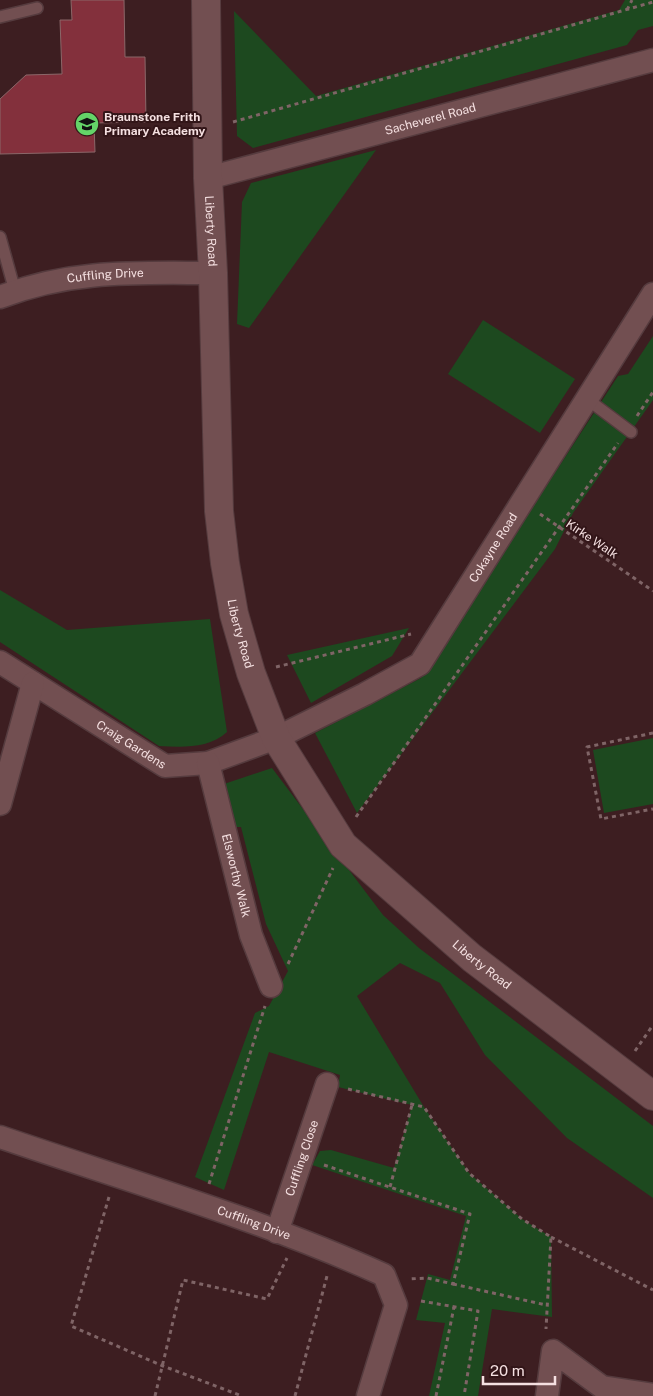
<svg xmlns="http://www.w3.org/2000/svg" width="653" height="1396" font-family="'Public Sans',sans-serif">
<rect width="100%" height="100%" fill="#3d1e21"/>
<g fill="#1d491f">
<polygon points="625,0 653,0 653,26 638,30 627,45 253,148 237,136 234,11 316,96 619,10"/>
<polygon points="376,150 249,328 237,324 242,202 251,183"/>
<polygon points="483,320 575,379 540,433 448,374"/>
<polygon points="653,336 653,400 573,513 555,549 357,813 315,733 421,678 618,376 628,374"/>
<path d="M0 590 67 630 210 619 227 732C208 749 183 747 159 746L0 642Z"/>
<polygon points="409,628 392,656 311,703 287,655"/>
<polygon points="653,738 653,804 604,813 593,750"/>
<polygon points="272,768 383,915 419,948 653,1126 653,1198 567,1138 485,1055 440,983 400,963 357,996 424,1107 469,1173 522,1219 551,1237 552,1317 492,1309 478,1396 429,1396 445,1323 416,1320 428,1274 450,1280 466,1216 312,1165 320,1151 331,1150 394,1168 412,1105 338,1087 340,1075 269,1052 224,1190 195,1177 255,1013 269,1006 288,971 266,924 241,827 230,827 221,785"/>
</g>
<polygon fill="#83303c" stroke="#8b6769" points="71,0 124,0 125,57 145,57 146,122 94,123 95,152 0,154 0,99 26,75 62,74 60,20 72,20"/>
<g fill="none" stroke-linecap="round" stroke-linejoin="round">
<g stroke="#553b3e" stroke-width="14">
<g id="lane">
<polyline points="0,17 37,8"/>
<polyline points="0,237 15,291"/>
<polyline points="587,399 631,432"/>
</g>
</g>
<g stroke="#553b3e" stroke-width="25">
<g id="street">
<path id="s1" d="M208 178 653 60"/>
<path id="s2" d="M0 297C73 269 137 273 213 273"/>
<path id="s3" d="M0 662 165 766 208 763 276 738 365 694 420 664 653 294"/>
<path id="s4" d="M208 763 251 935 271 986"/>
<polyline points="0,804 33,683"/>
<path id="s5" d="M0 1137C129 1181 260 1219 384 1275L396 1305 368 1396"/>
<path id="s6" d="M277 1232 327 1084"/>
<polyline points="547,1396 553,1351 602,1387 653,1395"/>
</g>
</g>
<g stroke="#553b3e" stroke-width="30">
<g id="secondary">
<path id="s7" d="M206 0 208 178 213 273 219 511 225 563 234 614 251 673 276 738 343 845 472 958 653 1096"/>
</g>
</g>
<g stroke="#7f6466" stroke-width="3" stroke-dasharray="4 4" stroke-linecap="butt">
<polyline points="627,10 632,0"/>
<polyline points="233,122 653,2"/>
<polyline points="637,416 653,392"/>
<polyline points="540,514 653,591"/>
<polyline points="276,667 411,634"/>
<polyline points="653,733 587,747 601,819 653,809"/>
<polyline points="356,817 618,443"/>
<polyline points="288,964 333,868"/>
<polyline points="635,1051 653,1025"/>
<polyline points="348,1089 424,1107 469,1173 522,1219 551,1237 546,1329"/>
<polyline points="324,1165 470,1214 453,1284 427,1278 409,1279"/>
<polyline points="209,1184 265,1006"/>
<polyline points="390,1187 412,1105"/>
<polyline points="109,1197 71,1326 163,1366 242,1396"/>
<polyline points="551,1237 653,1290"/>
<polyline points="453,1284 546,1305"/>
<polyline points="421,1301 478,1311 464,1396"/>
<polyline points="155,1396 183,1280 267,1299 287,1258"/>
<polyline points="295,1396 327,1276"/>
<polyline points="436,1396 454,1307"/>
</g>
<use href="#lane" stroke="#724f51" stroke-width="11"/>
<use href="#street" stroke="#724f51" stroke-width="22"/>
<use href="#secondary" stroke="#724f51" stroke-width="28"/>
</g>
<defs>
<g id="school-disc" transform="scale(1.25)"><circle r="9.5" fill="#64d468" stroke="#321518"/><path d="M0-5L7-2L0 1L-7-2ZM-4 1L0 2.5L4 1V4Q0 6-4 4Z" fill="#111"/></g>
</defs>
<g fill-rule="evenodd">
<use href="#school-disc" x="87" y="124"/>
</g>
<g text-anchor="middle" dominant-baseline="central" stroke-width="4" stroke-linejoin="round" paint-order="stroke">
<g font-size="12" font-weight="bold" fill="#f5e0e1" stroke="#321518" text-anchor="start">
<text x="104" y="117">Braunstone Frith<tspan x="104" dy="14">Primary Academy</tspan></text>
</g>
<g font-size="12" fill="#f5e0e1" stroke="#321518">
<text stroke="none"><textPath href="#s1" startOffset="230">Sacheverel Road</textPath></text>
<text stroke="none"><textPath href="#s7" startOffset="231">Liberty Road</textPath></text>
<text stroke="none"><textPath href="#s2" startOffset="108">Cuffling Drive</textPath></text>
<text transform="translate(592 539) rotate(34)">Kirke Walk</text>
<text stroke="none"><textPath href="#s3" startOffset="610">Cokayne Road</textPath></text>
<text stroke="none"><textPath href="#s7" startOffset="636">Liberty Road</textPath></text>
<text stroke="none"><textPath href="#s3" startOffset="155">Craig Gardens</textPath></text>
<text stroke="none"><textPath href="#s4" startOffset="116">Elsworthy Walk</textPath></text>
<text stroke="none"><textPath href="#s7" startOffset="1056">Liberty Road</textPath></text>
<text stroke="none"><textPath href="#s6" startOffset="78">Cuffling Close</textPath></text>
<text stroke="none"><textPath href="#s5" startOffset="268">Cuffling Drive</textPath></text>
</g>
</g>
<path d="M483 1376v8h72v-8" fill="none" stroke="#f5e0e1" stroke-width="2.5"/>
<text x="490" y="1376" font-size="15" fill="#f5e0e1" stroke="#321518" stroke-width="4" paint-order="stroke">20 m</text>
</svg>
